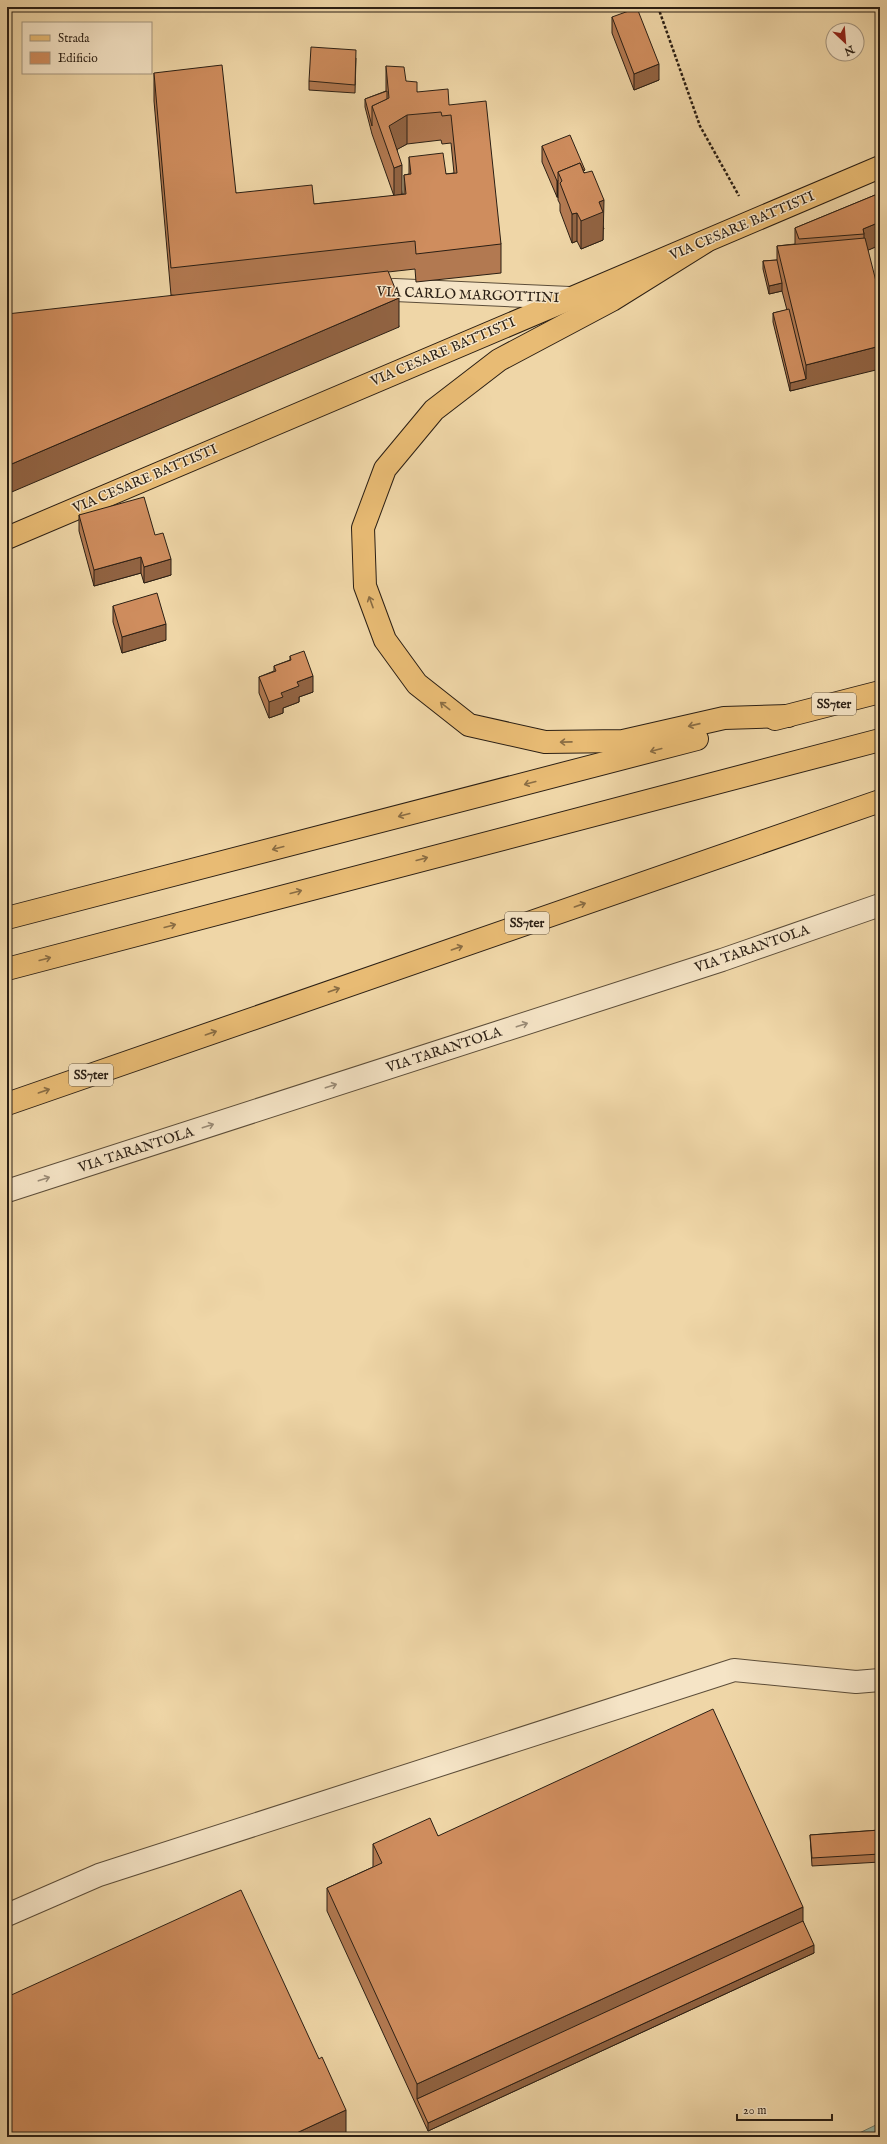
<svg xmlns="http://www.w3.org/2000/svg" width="887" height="2144" font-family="'IM FELL English',serif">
<rect width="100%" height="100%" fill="#efd6a7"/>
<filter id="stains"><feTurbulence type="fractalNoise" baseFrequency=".005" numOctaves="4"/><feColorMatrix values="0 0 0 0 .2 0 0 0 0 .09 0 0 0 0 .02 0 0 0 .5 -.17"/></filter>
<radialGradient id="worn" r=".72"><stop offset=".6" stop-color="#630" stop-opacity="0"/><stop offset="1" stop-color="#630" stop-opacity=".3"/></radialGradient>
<polygon fill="#9ab9a7" stroke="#6e7b6c" points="880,2123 880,2137 851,2137"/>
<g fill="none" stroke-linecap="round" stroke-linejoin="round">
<g stroke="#5c4d39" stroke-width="24">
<g id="minor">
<polyline points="367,293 395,290 570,298"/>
<polyline points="7,1191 722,960 880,905"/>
<polyline points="7,1915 99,1875 734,1670 856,1682 880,1680"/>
</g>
</g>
<g stroke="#2b1f14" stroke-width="24">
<polyline id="major" points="7,538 880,167"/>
</g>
<g stroke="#2b1f14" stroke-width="24">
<g id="highway">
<polyline points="705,242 612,300 499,360 434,410 385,469 363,528 365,586 385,640 417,684 469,725 545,742 623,741 724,718 788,716"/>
<polyline points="775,719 880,692"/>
<polyline points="7,918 697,739"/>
<polyline points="7,969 880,740"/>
<polyline points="7,1104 880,801"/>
</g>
</g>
<polyline stroke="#2b1f14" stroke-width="2.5" stroke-dasharray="3 2" stroke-linecap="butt" points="658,7 700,126 739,196"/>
<use href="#minor" stroke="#f5e4c6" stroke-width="22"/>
<use href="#major" stroke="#e8bb74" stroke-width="22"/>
<use href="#highway" stroke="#e8bb74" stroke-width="22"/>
</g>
<g fill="#b27951" stroke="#2b1f14" fill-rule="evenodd">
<polygon points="612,17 659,80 634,90 612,33"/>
<polygon points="356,58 355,93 309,90 309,81"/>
<path d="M386 66 406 81 417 92 449 105 501 244V273L416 282 415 269 388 272 399 327 171 295 154 101V73L236 193 314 204 394 196 372 134 365 107V99L386 91ZM441 140 442 144 451 143 454 173 446 174 409 157V174L404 175V194L398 195 402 194 397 149 407 144Z"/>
<polygon points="542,146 585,173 604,229 603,229 603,240 581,249 577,241 572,243 560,211 560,204 558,200 558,197 557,197 542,162"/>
<polygon points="880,193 880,245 868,250 806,387 790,391 773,322 773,313 787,310 782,291 769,294 763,269 763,261 777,260 777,246 795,244 795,228"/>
<polygon points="79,515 155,535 171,575 144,583 141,573 94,586 79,531"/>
<polygon points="113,606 166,640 122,653 113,622"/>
<polygon points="290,656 313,692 299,697 299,702 283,708 283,713 269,718 259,693 259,677 274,671 274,666 290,660"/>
<polygon points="880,1830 880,1862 812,1866 810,1835"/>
<polygon points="438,1836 803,1921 814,1953 428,2131 327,1911 327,1888 373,1867 373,1844"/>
</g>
<g fill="#916342" stroke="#2b1f14">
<polygon points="659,64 659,80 634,90 634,74"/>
<polygon points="407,115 407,144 389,154 389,127 381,130"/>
<polygon points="402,165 402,194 394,196 394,168"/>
<rect x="557" y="181" width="1" height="16"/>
<polygon points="604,200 603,240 581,249 581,221 599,202"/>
<polygon points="577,213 577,241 572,243 572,214"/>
<polygon points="880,222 880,245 864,252 864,234 863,229"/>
<polygon points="782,283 782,291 769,294 769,286"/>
<polygon points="399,298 399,327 7,494 7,466"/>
<polygon points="880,346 880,369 790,391 790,383 806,379 806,365"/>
<polygon points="141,557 141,573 94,586 94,570"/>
<polygon points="171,559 171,575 144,583 144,567"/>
<polygon points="166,624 166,640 122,653 122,637"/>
<polygon points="313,676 313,692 299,697 299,702 283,708 283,713 269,718 269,702 281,693 297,682"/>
<polygon points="803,1907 803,1929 417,2099 417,2084"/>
<polygon points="814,1945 814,1953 428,2131 428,2123"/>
<polygon points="346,2110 346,2133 337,2137 288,2137"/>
</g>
<g fill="#cf8d5e" stroke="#2b1f14">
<polygon points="637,8 659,64 634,74 612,17"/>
<polygon points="311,47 356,50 355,85 309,81"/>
<polygon points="222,65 236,193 312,185 314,204 406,194 404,175 411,174 409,157 443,153 446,174 457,173 451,115 442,116 441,112 407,115 389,126 402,165 394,168 372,106 389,98 386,66 404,67 406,81 417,82 417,92 448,89 449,105 486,101 501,244 416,254 415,241 171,268 154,73"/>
<polygon points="387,91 387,99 372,106 372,126 365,99"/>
<polygon points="570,135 585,170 584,171 580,163 558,172 558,181 557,181 542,146"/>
<polygon points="580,163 584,173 592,171 604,200 599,202 603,212 581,221 577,213 572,214 560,183 562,181 558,172"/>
<polygon points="880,193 880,222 863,229 864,234 799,239 795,228"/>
<polygon points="865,238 880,297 880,346 806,365 777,246"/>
<polygon points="777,260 782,283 769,286 763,261"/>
<polygon points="388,271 399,298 7,466 7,314"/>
<polygon points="789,309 806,379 790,383 773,313"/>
<polygon points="144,497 155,535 163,533 171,559 144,567 141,557 94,570 79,515"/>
<polygon points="157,593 166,624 122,637 113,606"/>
<polygon points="304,651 313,676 297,682 299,686 281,693 283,697 269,702 259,677 276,671 274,666 291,660 290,656"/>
<polygon points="713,1709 803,1907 417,2084 327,1888 382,1863 373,1844 430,1818 438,1836"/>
<polygon points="880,1830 880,1854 812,1858 810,1835"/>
<polygon points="241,1890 319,2059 322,2057 346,2110 288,2137 7,2137 7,1997"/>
<polygon points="803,1921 814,1945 428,2123 417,2099"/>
</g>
<defs><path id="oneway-shaft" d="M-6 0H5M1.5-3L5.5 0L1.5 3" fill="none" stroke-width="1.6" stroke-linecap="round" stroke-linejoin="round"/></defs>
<g stroke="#8a6d44">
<use href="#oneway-shaft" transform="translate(371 602) rotate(-110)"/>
<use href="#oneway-shaft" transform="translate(445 706) rotate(-142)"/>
<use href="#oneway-shaft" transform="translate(694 725) rotate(167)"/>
<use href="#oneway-shaft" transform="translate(566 742) rotate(179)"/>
<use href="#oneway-shaft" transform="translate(656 750) rotate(165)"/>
<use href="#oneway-shaft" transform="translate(530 783) rotate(165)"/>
<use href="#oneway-shaft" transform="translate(404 815) rotate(165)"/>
<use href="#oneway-shaft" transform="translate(278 848) rotate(165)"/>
<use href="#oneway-shaft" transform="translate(422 859) rotate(-15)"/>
<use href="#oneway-shaft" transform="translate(296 892) rotate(-15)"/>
<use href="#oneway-shaft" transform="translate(580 905) rotate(-19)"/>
<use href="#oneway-shaft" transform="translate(170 926) rotate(-15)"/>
<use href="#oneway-shaft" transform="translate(457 948) rotate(-19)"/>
<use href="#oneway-shaft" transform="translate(45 959) rotate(-15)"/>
<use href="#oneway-shaft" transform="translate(334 990) rotate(-19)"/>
<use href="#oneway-shaft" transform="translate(211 1033) rotate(-19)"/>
<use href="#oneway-shaft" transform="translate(44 1091) rotate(-19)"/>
</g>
<g stroke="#9a8b76">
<use href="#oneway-shaft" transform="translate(522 1025) rotate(-18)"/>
<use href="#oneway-shaft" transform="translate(331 1086) rotate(-18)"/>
<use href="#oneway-shaft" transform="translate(208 1126) rotate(-18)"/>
<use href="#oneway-shaft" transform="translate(44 1179) rotate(-18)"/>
</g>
<g text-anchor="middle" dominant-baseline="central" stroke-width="3" stroke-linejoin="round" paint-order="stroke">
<g fill="#f5e4c6" stroke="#685a49" stroke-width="1">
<rect x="812" y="693" width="44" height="22" rx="3"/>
<rect x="505" y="912" width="44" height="22" rx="3"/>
<rect x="69" y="1064" width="44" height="22" rx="3"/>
</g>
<g font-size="13" font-weight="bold" fill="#2b1f14">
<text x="834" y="704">SS7ter</text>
<text x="527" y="923">SS7ter</text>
<text x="91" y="1075">SS7ter</text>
</g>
<g font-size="14" fill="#2b1f14" stroke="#f5e4c6">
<text transform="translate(742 226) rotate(-23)">VIA CESARE BATTISTI</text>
<text transform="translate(468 295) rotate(2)">VIA CARLO MARGOTTINI</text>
<text transform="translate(443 352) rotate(-23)">VIA CESARE BATTISTI</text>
<text transform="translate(145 479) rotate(-23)">VIA CESARE BATTISTI</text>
<text transform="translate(752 949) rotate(-19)">VIA TARANTOLA</text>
<text transform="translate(444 1050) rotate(-18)">VIA TARANTOLA</text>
<text transform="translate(136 1150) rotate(-18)">VIA TARANTOLA</text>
</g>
</g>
<rect width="887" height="2144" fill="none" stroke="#efd6a7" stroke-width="24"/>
<rect x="8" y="8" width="871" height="2128" fill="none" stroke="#2b1f14" stroke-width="2"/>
<rect x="12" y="12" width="863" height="2120" fill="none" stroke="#2b1f14"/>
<rect x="22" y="22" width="130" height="52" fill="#f5e4c6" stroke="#a4957f"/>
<rect x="30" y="35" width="20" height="6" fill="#e8bb74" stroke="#a4957f"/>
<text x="58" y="42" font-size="12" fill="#2b1f14">Strada</text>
<rect x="30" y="52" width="20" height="12" fill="#cf8d5e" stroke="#a4957f"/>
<text x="58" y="62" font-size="12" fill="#2b1f14">Edificio</text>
<g transform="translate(845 42) rotate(154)"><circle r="19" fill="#f5e4c6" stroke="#a4957f"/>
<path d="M0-3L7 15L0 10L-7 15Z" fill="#8f2418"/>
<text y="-6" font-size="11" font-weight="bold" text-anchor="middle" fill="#2b1f14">N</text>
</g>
<path d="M737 2114v6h95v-6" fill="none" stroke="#2b1f14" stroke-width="2"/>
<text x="743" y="2114" font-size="12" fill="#2b1f14" stroke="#f5e4c6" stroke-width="3" paint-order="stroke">20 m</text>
<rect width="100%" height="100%" filter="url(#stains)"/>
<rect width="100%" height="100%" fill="url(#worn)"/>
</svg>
